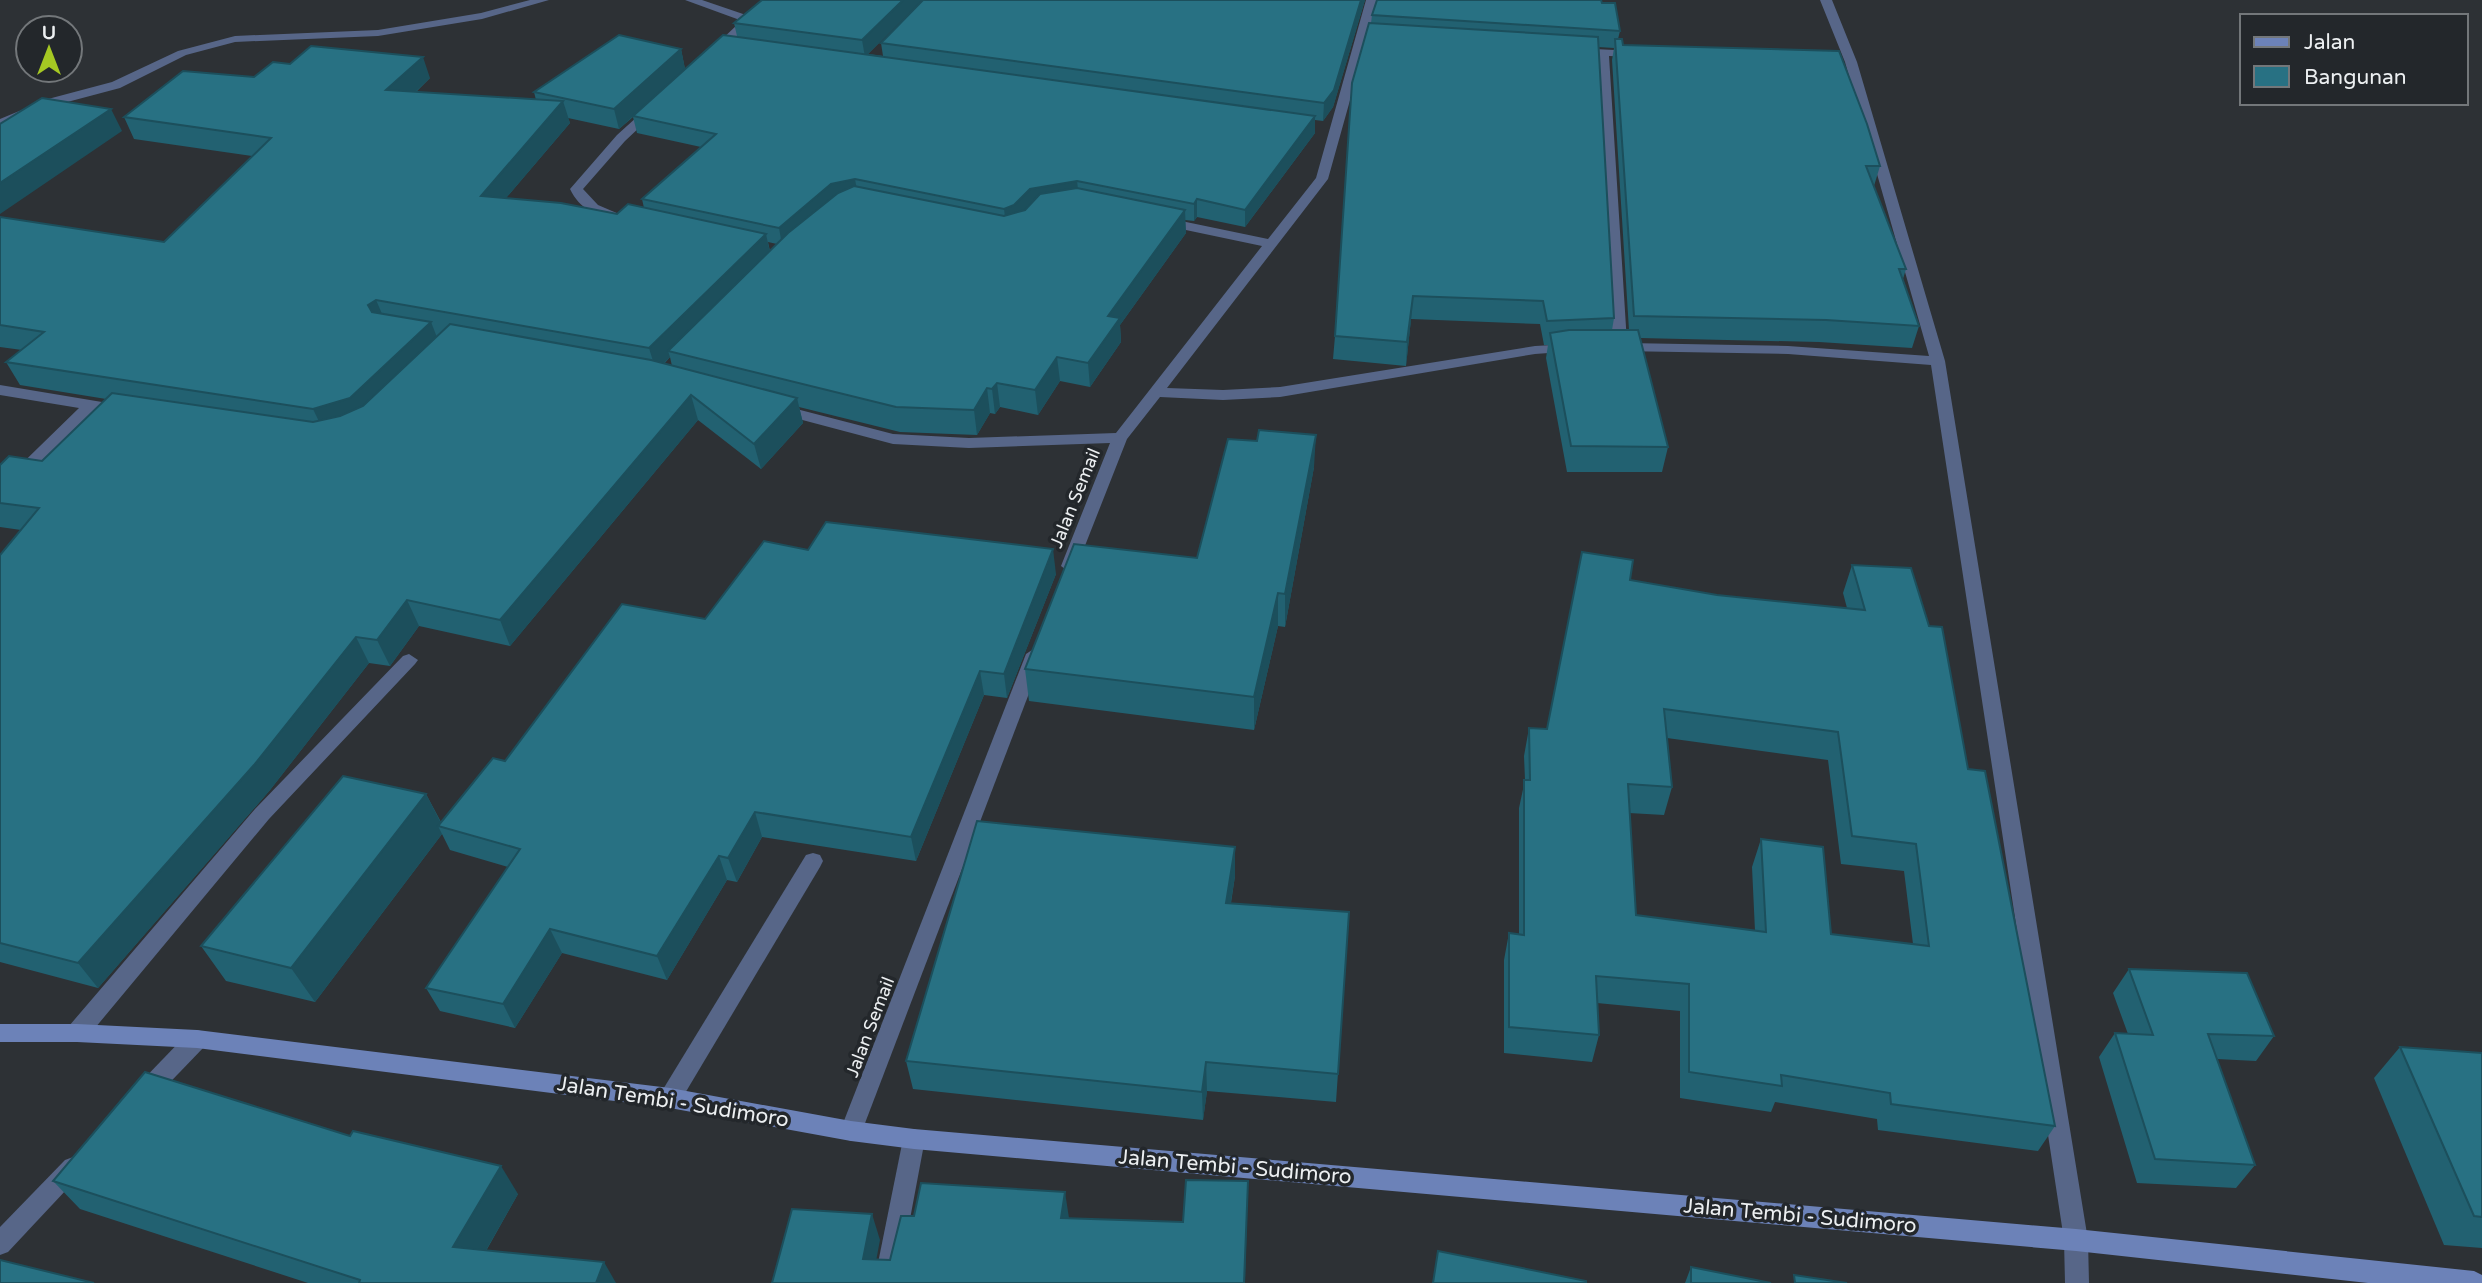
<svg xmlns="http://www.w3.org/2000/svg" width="2482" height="1283" font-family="'Varela Round',sans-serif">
<rect width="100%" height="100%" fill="#2d3135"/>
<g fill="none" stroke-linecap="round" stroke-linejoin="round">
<g fill="#576688" fill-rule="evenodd">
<polygon points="530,0 549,0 482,19 378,36 235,42 186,55 120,88 56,105 0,127 0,119 48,99 112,82 178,51 235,36 378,30 481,13"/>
<polygon points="685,0 702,0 746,15 750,25 727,46 719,46 719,42 738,24 737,19"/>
<polygon points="1366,0 1378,0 1328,179 1167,388 1223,390 1280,387 1535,346 1571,344 1578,348 1576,351 1535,354 1280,397 1223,400 1160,397 1127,439 1077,566 1069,572 1061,566 1110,443 969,448 893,444 776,413 773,410 781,405 893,434 969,438 1116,433 1262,246 1162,225 1155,221 1162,217 1268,239 1316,178"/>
<polygon points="1820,0 1832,0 1857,62 1945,361 2088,1240 2089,1283 2065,1283 2064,1240 1931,365 1788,354 1620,351 1613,347 1597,56 1571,53 1569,51 1575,48 1634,51 1640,54 1634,57 1609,56 1627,343 1788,346 1929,356 1845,62"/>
<path d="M648 107 658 110 625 141 583 189 598 205 626 217 619 221C597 216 580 210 570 189L617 135Z"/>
<polygon points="0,385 120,405 128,410 120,415 94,410 6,498 0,499 0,485 79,408 0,395"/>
<polygon points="1035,648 1044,654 862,1131 859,1138 851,1141 843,1138 840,1131 1026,654"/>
<polygon points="409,654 418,660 415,664 269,819 85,1040 77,1042 69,1040 66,1033 69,1026 255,809 403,656"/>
<polygon points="813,853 820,855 823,861 820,867 678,1105 670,1108 662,1105 659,1098 662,1091 806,855"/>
<polygon points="197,1030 205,1032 208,1039 205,1046 152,1101 144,1104 136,1101 133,1094 136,1087 189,1032"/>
<polygon points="73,1157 81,1160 84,1167 81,1174 8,1252 0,1255 0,1227 65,1160"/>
</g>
<polygon fill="#576688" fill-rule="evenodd" points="914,1129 922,1132 925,1139 898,1283 874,1283 903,1139 906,1132"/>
<polygon fill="#6c82b8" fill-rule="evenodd" points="0,1024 77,1024 197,1030 670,1088 851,1121 914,1129 2076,1229 2474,1271 2482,1275 2482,1283 2368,1283 2076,1251 914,1149 851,1141 670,1108 197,1048 77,1042 0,1042"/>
</g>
<g fill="#226171" fill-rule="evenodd">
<path d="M922 0 868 54 883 56 881 43 1365 0 1333 107 1323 121 1315 120V133L1245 227 1197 217 1194 221 1185 220 1186 233 1120 325 1121 342 1090 387 1060 381 1038 415 1000 407 995 414 990 413 977 435 900 432 799 407 803 423 761 469 698 420 510 646 419 626 390 666 369 663 270 790 98 988 0 962V555L21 530 0 527V465L42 461 106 399 20 385 6 362 22 350 0 347V217L164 242 252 156 134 139 124 117 254 77 430 78 416 92 536 100 534 92 681 49 685 69 737 36 734 23ZM633 117 637 133 701 147 642 199 644 208 617 214 506 198 570 123 568 118 619 129ZM768 242 777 244 770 251ZM670 357 672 366 664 364Z"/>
<path d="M1602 3 1620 31 1618 39 1623 45 1880 166 1874 186 1906 269 1903 279 1919 326 1912 348 1819 342 1640 338 1668 447 1662 472H1567L1546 358 1548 345H1544L1540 324 1411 319 1406 366 1333 359 1335 336 1372 15ZM1598 47 1614 48 1612 60 1629 330H1612L1614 318Z"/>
<polygon points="1314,467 1285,627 1278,626 1254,730 1029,701 1025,669 1197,558"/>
<polygon points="808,550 1056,574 1007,698 984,695 916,861 762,837 737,882 727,880 667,980 562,953 515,1028 440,1011 426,988 508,867 450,850 442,834 315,1002 226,981 201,946 426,794 441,822 505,761 705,619"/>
<path d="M1852 565 1968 769 2055 1126 2038 1151 1878 1130 1877 1119 1775 1102 1771 1112 1680 1098V1011L1597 1003 1599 1035 1592 1062 1504 1053V960L1509 933 1519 934V808L1525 780 1524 756 1529 728 1547 729 1630 580 1717 595 1847 608 1843 593ZM1667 738 1828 760 1841 864 1904 871 1913 944 1831 934 1761 839 1752 867 1755 931 1636 915 1629 813 1664 815 1672 787Z"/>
<polygon points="1235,847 1235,876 1231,903 1349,912 1336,1102 1207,1091 1203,1120 913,1089 906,1061"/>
<polygon points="2129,969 2274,1036 2256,1061 2217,1059 2255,1165 2236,1188 2137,1183 2099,1057 2115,1033 2128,1034 2113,993"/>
<polygon points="2400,1047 2482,1053 2482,1248 2444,1245 2374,1078"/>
<polygon points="53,1181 518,1194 486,1251 616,1283 308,1283 80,1209"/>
<polygon points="1691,1267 1771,1283 1685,1283"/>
</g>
<g fill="#1c4f5c">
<polygon points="903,0 922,0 865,57 862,40"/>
<polygon points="1361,0 1365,0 1333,107 1323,121 1324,103"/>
<polygon points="681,49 685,69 619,129 614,109"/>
<polygon points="423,57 430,78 394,112 386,90"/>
<polygon points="563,101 570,123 489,218 481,196"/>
<polygon points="111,109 122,131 0,214 0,183"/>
<polygon points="1315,116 1315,133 1245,227 1245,210"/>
<polygon points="855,179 858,196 782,245 779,228 831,184"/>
<polygon points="1077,181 1079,198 1006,226 1004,209 1030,189"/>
<polygon points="1197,199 1197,217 1194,221 1194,204"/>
<polygon points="1185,210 1186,233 1120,325 1121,342 1090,387 1088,363 1108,316"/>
<polygon points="766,234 771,257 668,351 670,357 656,371 649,348"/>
<polygon points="1413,296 1411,319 1406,366 1407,342"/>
<polygon points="376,300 386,323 377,328 368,305"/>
<polygon points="431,322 440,345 361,422 324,432 313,409"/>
<polygon points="1057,357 1060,381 1038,415 1035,390"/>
<polygon points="997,383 1000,407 995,414 992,389"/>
<polygon points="987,388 990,413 977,435 974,410"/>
<polygon points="691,395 698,420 510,646 500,620"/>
<polygon points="797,398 803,423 761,469 754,444"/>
<polygon points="1316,435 1314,467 1285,627 1285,594"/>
<polygon points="1053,549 1056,574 1007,698 1004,674"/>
<polygon points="1278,593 1278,626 1254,730 1254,697"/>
<polygon points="407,600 419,626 390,666 377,640"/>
<polygon points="356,637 369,663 270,790 98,988 78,963"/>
<polygon points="980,671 984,695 916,861 911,837"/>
<polygon points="426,794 443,827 438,826 442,834 315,1002 291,968"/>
<polygon points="755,812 762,837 737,882 728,858"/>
<polygon points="1235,847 1235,876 1226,932 1226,903"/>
<polygon points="719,856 727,880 667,980 657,956"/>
<polygon points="550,929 562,953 515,1028 503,1004"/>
<polygon points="1206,1062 1207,1091 1203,1120 1202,1092"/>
<polygon points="501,1166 518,1194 472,1275 453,1247"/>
<polygon points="1248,1181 1245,1283 1244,1283"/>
<polygon points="1065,1192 1069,1218 1061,1218"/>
<polygon points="872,1214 880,1240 872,1283 863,1259"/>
<polygon points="604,1262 616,1283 596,1283"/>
</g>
<g fill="#287183" stroke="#1c4f5c" stroke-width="2" fill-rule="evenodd">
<polygon points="762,0 903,0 862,40 734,23"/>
<polygon points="923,0 1361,0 1334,90 1324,103 881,43"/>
<polygon points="1377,0 1601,0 1602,3 1615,3 1620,31 1372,15"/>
<polygon points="1369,23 1598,37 1614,318 1547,321 1543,301 1413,296 1407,342 1335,336 1352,83"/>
<polygon points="619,35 681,49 614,109 534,92"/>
<polygon points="723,35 1315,116 1245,210 1197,199 1194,204 1077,181 1030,189 1014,205 1004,209 855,179 831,184 779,228 642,199 716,134 633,116"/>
<polygon points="1615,39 1622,39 1623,45 1839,51 1867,124 1880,166 1866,166 1906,269 1899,269 1919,326 1826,320 1634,316"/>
<polygon points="311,46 423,57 386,90 563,101 481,196 561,203 617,214 628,204 766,234 649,348 376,300 368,305 372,312 431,322 350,398 313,409 6,362 44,332 0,325 0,217 164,242 271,138 124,117 183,71 254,77 273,62 290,64"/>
<polygon points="42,98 111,109 0,183 0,124"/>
<polygon points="854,186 1004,216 1025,210 1040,194 1077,188 1185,210 1108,316 1120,318 1088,363 1057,357 1035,390 997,383 992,389 987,388 974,410 896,407 668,351 788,233 838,193"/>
<polygon points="450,324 651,360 797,398 754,444 691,395 500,620 407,600 377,640 356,637 254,765 78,963 0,943 0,555 39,508 0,503 0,465 9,456 42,461 112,393 313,422 340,416 363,406"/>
<polygon points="1569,330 1638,330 1668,447 1571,446 1550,333"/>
<polygon points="1259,430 1316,435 1285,594 1278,593 1254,697 1025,669 1074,544 1197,558 1228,439 1257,441"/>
<polygon points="826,522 1053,549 1004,674 980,671 911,837 755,812 728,858 719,856 657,956 550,929 503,1004 426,988 520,849 438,826 493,758 505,761 622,604 705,619 764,541 808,550"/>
<path d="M1582 552 1633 560 1630 580 1717 595 1865 610 1852 565 1911 568 1929 626 1942 627 1968 769 1985 771 2055 1126 1891 1104 1890 1093 1781 1075 1782 1086 1689 1072V984L1596 976 1599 1035 1509 1027V933L1524 935V780H1530L1529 728 1547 729ZM1664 709 1838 732 1852 836 1916 844 1929 946 1831 934 1823 847 1761 839 1766 932 1636 915 1628 784 1672 787Z"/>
<polygon points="343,776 426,794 291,968 201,946"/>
<polygon points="977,821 1235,847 1226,903 1349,912 1338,1074 1206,1062 1202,1092 906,1061"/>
<polygon points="2129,969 2247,973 2274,1036 2208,1034 2255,1165 2155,1159 2115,1033 2153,1035"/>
<polygon points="2400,1047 2482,1053 2482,1217 2474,1216"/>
<polygon points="145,1072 350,1136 353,1131 501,1166 453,1247 604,1262 596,1283 359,1283 360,1280 53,1181"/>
<polygon points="1186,1180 1248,1181 1244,1283 772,1283 792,1209 872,1214 863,1259 890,1260 901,1216 914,1216 921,1183 1065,1192 1061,1218 1183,1222"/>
<polygon points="1438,1251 1586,1281 1586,1283 1433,1283"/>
<polygon points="0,1260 94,1283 0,1283"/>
<polygon points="1691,1267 1771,1283 1691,1283"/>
<polygon points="1794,1275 1847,1283 1795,1283"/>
</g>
<g text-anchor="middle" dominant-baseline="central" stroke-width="7" stroke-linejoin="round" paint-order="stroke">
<g font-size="18" fill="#eceff1" stroke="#23272b">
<text transform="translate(1075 498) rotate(-68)">Jalan Semail</text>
<text transform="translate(870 1027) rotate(-69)">Jalan Semail</text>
</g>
<g font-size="21" fill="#eceff1" stroke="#23272b">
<text transform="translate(673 1102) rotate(9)">Jalan Tembi - Sudimoro</text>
<text transform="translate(1235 1167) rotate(5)">Jalan Tembi - Sudimoro</text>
<text transform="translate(1800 1216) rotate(5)">Jalan Tembi - Sudimoro</text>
</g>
</g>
<rect x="2240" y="14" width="228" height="91" fill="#23272b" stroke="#73777a" stroke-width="2"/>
<rect x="2254" y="37" width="35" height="10" fill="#6c82b8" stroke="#73777a" stroke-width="2"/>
<text x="2304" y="49" font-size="21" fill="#eceff1">Jalan</text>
<rect x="2254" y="66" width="35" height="21" fill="#287183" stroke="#73777a" stroke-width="2"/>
<text x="2304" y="84" font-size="21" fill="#eceff1">Bangunan</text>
<g transform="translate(49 49)"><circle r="33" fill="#23272b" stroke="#73777a" stroke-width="2"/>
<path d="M0-5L12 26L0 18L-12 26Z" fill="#a5c823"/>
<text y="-10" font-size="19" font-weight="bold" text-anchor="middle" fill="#eceff1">U</text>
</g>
</svg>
